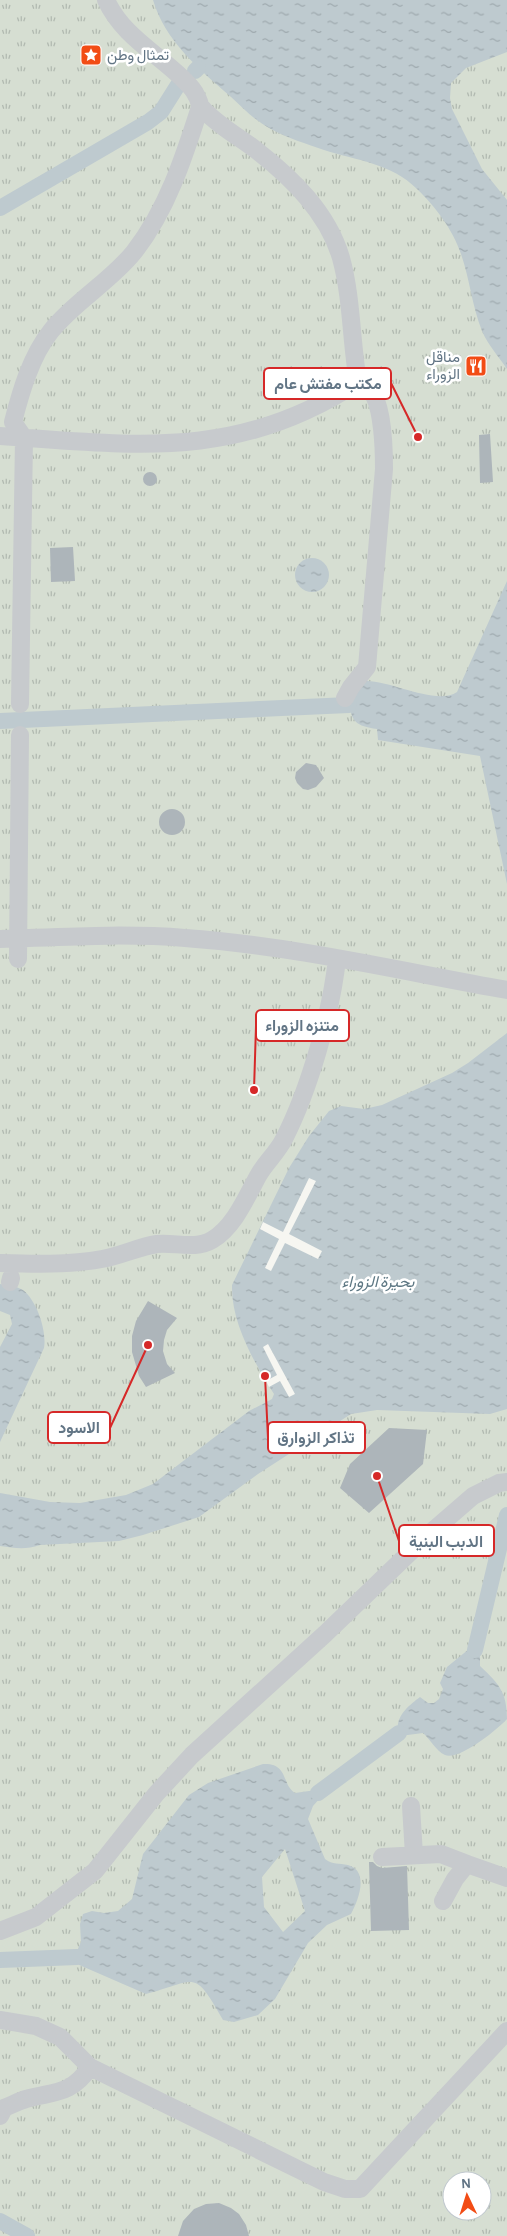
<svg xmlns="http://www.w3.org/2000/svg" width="507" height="2236" font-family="'Alegreya Sans',Vazirmatn,sans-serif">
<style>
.grass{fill:url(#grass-tufts);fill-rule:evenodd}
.water{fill:url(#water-ripples);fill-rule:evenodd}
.pier{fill:#f6f6f1}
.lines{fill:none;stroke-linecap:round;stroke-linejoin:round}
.canal{stroke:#becacf;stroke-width:16}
.building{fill:#adb5ba}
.street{stroke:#c7cacd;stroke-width:18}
.labels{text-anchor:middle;stroke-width:5;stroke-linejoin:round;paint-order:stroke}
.poi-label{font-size:15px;fill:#627585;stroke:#fff;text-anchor:start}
.water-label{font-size:16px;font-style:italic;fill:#5d7783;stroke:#fff}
.leader{fill:none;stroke:#d62828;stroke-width:2}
.callout-dot{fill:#d62828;stroke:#fff;stroke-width:2}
.callout{fill:#fff;stroke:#d62828;stroke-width:2}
.callout-label{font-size:16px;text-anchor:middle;font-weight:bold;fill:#627585}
</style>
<defs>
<pattern id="grass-tufts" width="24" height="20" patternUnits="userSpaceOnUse" patternTransform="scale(1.25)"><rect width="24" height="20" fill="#d6ded2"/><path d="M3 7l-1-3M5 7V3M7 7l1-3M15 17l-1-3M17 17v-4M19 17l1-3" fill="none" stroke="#b1b9b0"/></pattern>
<pattern id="water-ripples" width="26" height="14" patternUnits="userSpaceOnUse" patternTransform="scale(1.25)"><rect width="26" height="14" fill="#becacf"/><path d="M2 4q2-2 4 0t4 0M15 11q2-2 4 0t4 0" fill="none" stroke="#9ea9ae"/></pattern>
</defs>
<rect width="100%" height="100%" fill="#f6f6f1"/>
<path class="grass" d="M0,0H507V2236H0ZM452,2181H482V2211H452Z"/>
<path class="water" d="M153,0H507V52L466,68L451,83L450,98L452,109L482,169L507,200V369C499,357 488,345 482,331C472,306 470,280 461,254C453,230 435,206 417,189C391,163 358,161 324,150C307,144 287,138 271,129C255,121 243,108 230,96C199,69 165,41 153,0Z
M295 575a17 17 0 1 1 34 0a17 17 0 1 1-34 0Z
M507,581V884L480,756L378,740L377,729C356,726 351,722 349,701L367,681C392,681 437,706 457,692Z
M507,1033V1409L490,1414L377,1410L351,1414L258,1474L199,1517L143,1535L119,1541L40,1545C25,1550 15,1548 0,1546V1493L50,1502L80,1503L126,1495L153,1484L249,1411L272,1399L274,1394C254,1362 231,1323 232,1285L289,1168L309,1136L329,1111L341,1106L364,1109L382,1105L452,1073L468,1063Z
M0,1284C8,1285 16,1286 23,1290C37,1301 47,1331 44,1348L0,1442V1347L12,1324L10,1315L0,1311Z
M469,1649L480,1651V1666C499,1684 507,1692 507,1719C498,1729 459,1761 445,1755C436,1751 430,1739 423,1733L400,1736C392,1719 408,1706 420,1697L428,1703H434L439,1699L443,1689L440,1683L447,1667Z
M263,1764C289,1763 281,1784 295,1793L316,1790L321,1797L313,1806L308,1819L325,1859C333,1865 339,1863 348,1865C370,1871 358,1901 351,1914L327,1925L308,1943L275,1999L258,2015L234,2022L223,2020C193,1967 197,1981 146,1994L77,1964V1951L81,1942L80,1924L83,1914L92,1911L104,1913L118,1911L132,1899L143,1854L189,1795L208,1783ZM285,1849L305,1911L283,1932L264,1907L262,1877Z"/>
<path class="pier" d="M309,1178L316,1181L289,1234L322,1251L318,1259L285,1243L271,1271L265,1268L279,1239L260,1229L263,1222L283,1232Z
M268,1344L295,1394L289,1397L280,1381L269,1387L266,1381L277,1375L263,1347Z"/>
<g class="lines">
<path class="canal" d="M195,71L198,68
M0,208L148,122L161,112L178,85
M0,721L349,705
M475,1650L507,1515
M318,1793L399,1733
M0,1960L77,1957
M0,2221L27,2236"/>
</g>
<path class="building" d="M490,434L493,482L480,483L479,435Z
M143 479a7 7 0 1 1 14 0a7 7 0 1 1-14 0Z
M73,547L75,581L51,582L50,548Z
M306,763L316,765L324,778L316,787L308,790L303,789L297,783L295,778L296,772Z
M159 822a13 13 0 1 1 26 0a13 13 0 1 1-26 0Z
M148,1301L177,1318L167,1330L164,1340L163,1351L167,1364L175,1373L146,1387L139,1376L132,1352V1336L136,1321Z
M389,1428L427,1430L423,1464L369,1513L340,1488L350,1464Z
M369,1862H373L377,1866L382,1868L407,1866L409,1930L371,1931Z
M219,2203L231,2208L239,2214L246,2225L249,2236H178L183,2221L194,2209L206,2204Z"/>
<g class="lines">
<path class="street" d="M106,0C122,35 155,52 182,78C187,83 193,88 196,95C199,99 199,105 202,108C218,126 238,136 256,150C292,178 328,213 341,258C352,298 351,341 358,382
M0,436C135,445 238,461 358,382
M345,698L351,687L367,667L384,469C384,450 383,406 371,391C368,387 363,384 358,382
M20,704L24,438L13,422C21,391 31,356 51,331C75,301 110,282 134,252C167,210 184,157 200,107
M0,939C62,937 123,933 185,938C294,946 400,971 507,990
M18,959L20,735
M0,1263C33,1264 69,1265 102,1259C120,1256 138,1247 157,1244C175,1242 195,1250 212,1240C234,1227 246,1198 258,1176C265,1163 277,1153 284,1139C309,1090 331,1014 337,959
M10,1282L11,1278
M411,1806L414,1855
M382,1857L441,1854L467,1864
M443,1901L455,1879L467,1864L507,1878
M0,1931L36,1917L95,1871L156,1794L192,1755L325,1634L428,1535L473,1496L499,1483L507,1482
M0,2020L36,2026L60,2037L90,2067L324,2182L345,2189H360L507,2031
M0,2116L4,2108C12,2105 19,2101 26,2099C55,2091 71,2095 90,2067"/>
</g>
<defs>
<g id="sight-square" transform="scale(1.125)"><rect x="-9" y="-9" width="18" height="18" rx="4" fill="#f24c15" stroke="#fff"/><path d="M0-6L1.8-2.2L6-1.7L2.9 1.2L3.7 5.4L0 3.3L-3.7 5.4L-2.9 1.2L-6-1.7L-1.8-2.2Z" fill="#fff"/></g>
<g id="restaurant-square" transform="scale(1.125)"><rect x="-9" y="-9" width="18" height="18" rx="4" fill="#f24c15" stroke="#fff"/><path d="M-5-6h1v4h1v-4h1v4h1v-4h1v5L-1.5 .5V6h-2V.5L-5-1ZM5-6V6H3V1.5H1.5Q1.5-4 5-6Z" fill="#fff"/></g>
</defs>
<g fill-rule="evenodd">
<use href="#sight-square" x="91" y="55"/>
<use href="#restaurant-square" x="476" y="366"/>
</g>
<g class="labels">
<g class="poi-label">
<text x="107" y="60">تمثال وطن</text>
<text x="460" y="362" text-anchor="end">مناقل<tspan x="460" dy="17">الزوراء</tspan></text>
</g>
<g class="water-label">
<text x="378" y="1287">بحيرة الزوراء</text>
</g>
</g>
<path class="leader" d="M418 437L391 383M254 1090L256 1026M148 1345L110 1428M265 1376L268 1438M377 1476L399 1541"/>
<g class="callout-dot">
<circle cx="418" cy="437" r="5"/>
<circle cx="254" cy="1090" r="5"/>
<circle cx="148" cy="1345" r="5"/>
<circle cx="265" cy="1376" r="5"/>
<circle cx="377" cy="1476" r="5"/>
</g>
<g class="callout">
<rect x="264" y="368" width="127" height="31" rx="5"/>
<rect x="256" y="1010" width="93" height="31" rx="5"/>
<rect x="48" y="1412" width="62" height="31" rx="5"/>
<rect x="268" y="1422" width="97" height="31" rx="5"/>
<rect x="399" y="1525" width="95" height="31" rx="5"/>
</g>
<g class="callout-label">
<text x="328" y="389">مكتب مفتش عام</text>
<text x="302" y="1031">متنزه الزوراء</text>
<text x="79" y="1433">الاسود</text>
<text x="316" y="1443">تذاكر الزوارق</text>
<text x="446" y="1547">الدبب البنية</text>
</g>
<g transform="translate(467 2196) rotate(356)"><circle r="24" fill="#ffffff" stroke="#c0c8ce"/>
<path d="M0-4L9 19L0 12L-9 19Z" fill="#f24c15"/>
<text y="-8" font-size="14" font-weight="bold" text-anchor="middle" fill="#627585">N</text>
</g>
</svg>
